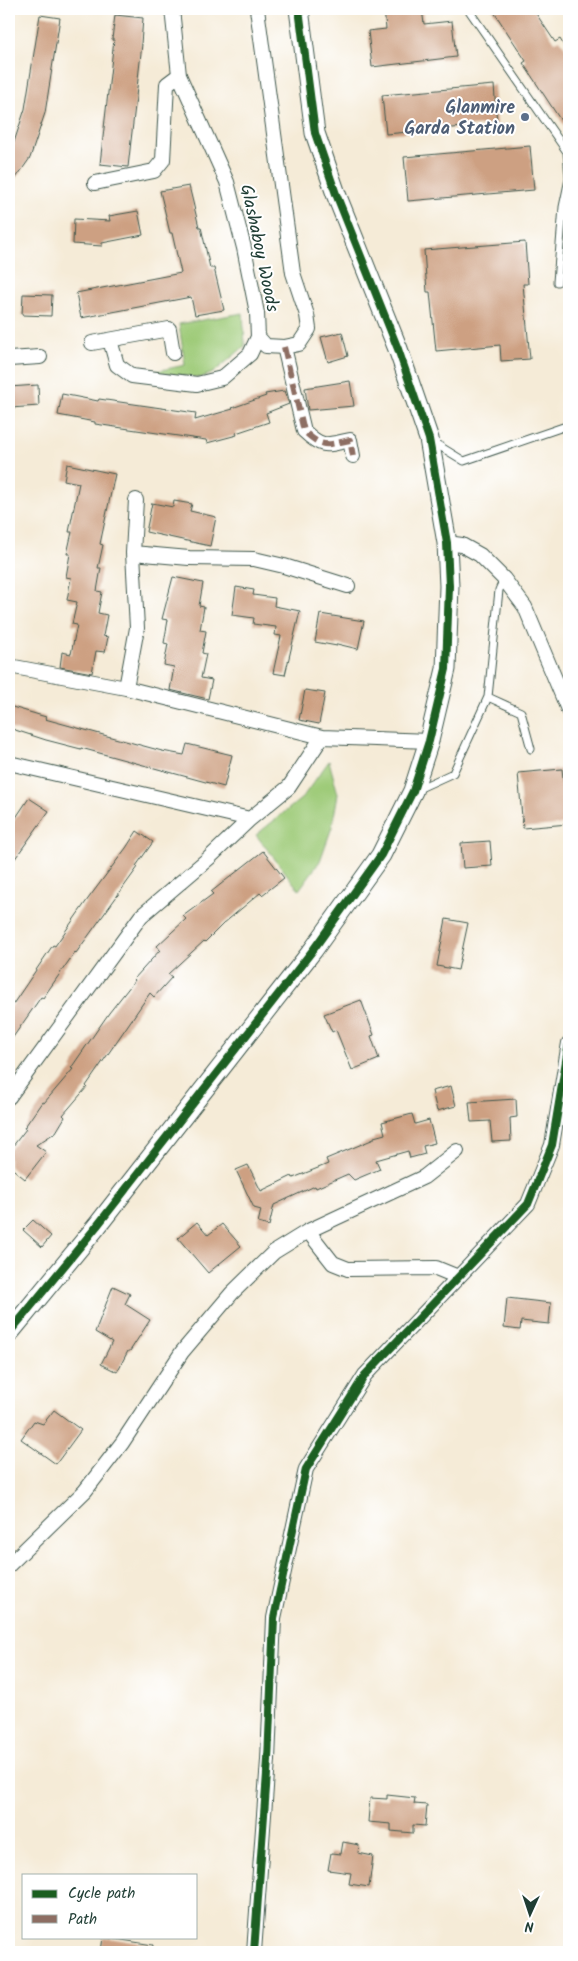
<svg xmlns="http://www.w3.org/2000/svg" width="578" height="1961" font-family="Kalam,sans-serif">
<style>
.green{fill:#9ecb78;stroke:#5e8456}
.building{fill:#cda082}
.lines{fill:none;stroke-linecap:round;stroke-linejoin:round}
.service-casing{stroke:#3f574c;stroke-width:9}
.minor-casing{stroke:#3f574c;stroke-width:16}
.secondary-casing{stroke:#3f574c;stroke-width:21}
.service{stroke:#fff;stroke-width:7}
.minor{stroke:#fff;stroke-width:14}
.secondary{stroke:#fff;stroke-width:19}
.quiet{stroke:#8d6e63;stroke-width:6;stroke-dasharray:12 6;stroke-linecap:butt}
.cycleway-casing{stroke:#fff;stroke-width:11}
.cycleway{stroke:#1b5e20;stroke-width:8}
.service-dot{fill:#5c6f8a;stroke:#fff;stroke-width:2}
.labels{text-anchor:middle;stroke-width:4;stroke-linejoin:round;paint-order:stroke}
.service-label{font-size:18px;font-weight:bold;fill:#4e5e75;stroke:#fff;text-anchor:end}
.street-label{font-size:18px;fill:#1f3d34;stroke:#fff}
</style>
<rect width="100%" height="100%" fill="#fff"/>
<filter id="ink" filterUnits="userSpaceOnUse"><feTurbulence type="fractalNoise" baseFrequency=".02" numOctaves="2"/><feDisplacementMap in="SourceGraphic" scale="10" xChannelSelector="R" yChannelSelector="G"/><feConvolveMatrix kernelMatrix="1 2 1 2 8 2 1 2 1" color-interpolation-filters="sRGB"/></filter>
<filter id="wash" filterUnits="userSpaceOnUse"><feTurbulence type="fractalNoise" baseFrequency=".0096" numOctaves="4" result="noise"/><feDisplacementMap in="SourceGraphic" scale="20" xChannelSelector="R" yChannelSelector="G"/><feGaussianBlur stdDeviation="1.12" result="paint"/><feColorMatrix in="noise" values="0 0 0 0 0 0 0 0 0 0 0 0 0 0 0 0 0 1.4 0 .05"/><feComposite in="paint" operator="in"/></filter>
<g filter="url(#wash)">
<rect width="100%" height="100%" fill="#f5ebd7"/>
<path class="green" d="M243,313L245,346L213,373L200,378L152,372L185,365L179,324Z
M329,761L338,794L332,827L320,861L299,890L256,835L302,798Z"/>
<g id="blocks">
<path class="building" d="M384,9H422L424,24L452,21L456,57L372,67L368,31L386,29Z
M492,9H533L555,42L560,39L569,54V133L523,63L526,61Z
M40,15L60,18L45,113L30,158L9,188V157L25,109Z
M115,15L143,18L141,44H142L128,167L100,164L114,39H112Z
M494,85L497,124L386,134L382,95Z
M530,146L534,190L408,201L404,157Z
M189,186L199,227H201L210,268H214L224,310L195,315L191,297L81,318L76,293L181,273L172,233H170L160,191Z
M138,211L143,235L102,243V246L73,244L74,219L110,221L109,216Z
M525,242L528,284H523L530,359L501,361L500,345L436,351L430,292H427L424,250Z
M23,294L52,295L51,316L22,315Z
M342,332L348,356L328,362L321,337Z
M350,381L354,406L308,410L305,388Z
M38,385L39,406L10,408L9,387Z
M284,391L289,404L266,413L269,422L236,433L237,435L207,443L206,440L95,424V422L58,415L62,394L98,401L99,399L196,413L195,420L233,409L232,408L266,396L265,394Z
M67,464L115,474L100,544L103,545L98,568H101L97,591L102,592L98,613L107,615L103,636L108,637L105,652L96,651L92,673L60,667L62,652L71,654L77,625L72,624L77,602L67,600L71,578L66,577L70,554H67L72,532H69L79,483L64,480Z
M174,501L192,504L190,511L216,517L210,546L146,532L152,503L173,507Z
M173,577L203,583L199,606L204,607L200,630L206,631L202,653L206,654L201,678L212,680L208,699L170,690L174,667L164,665L168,644L164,643L168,620L162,619Z
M236,587L254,590L253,595L275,598L274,606L300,611L285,675L273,673L281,636L275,635L276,627L253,624L254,618L232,615Z
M320,614L364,621L358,649L337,644V646L315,642Z
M305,690L325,693L319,724L299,720Z
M9,706L46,717L45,719L162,751L184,755L187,744L232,755L224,787L81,748V749L46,740L9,728Z
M562,769L568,824L523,828L518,773Z
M29,798L49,811L9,867V828Z
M137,831L153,842L136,866L138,867L76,953L75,952L43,998L41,997L9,1043V1010L53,945L55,946L88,899L126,848Z
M490,841L492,866L463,868L461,843Z
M263,851L284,878L262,895L260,893L223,924L205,942L204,941L168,974L172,977L154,997L150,993L86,1086L87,1087L63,1115L65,1117L56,1132L36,1145L46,1152L25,1179L9,1166V1151L26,1129L24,1128L42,1102L44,1103L73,1069L71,1068L109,1013L135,980L134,979L160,950L157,946L186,919L183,916L213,894L211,892Z
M446,919L468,923L458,970L437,966Z
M361,1000L374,1035L371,1036L379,1059L352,1070L336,1030L332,1032L324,1014Z
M451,1086L456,1106L437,1111L432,1091Z
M516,1099L517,1117L510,1118L511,1141L492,1142L490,1121L471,1122L469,1102Z
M412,1114L415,1124L429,1120L435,1143L423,1146L425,1154L410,1158L408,1151L376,1160L380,1169L354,1180L348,1174L316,1188L315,1186L274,1205L269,1226L258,1223L261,1210L254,1208L236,1170L248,1165L261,1191L292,1176L293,1178L328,1164L326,1159L374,1139V1137L385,1134L382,1122Z
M33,1220L51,1236L42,1247L23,1230Z
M197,1222L208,1235L222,1224L241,1246L208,1273L178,1238Z
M113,1286L130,1294L125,1304L150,1320L130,1351H128L117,1372L101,1364L112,1342L95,1332Z
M507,1298L551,1303L549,1324L521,1321L520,1330L504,1328Z
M54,1410L81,1430L56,1464L21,1439L34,1421L43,1424Z
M387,1795L415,1798L414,1804L427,1805L425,1826L413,1825V1833L391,1831V1824L368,1822L370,1798L387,1799Z
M343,1842L359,1845L358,1853L373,1856L369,1887L349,1884L351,1873L328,1870L331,1853L341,1854Z
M103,1937L153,1945L152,1952H101Z"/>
</g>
</g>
<g filter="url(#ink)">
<use href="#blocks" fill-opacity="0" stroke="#3f574c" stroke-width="1"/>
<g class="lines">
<g class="service-casing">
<path id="service" d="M468,9L567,152L569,179L563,207L557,282
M433,442L464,461L569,425
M488,697L521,712L531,749
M418,789L453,773L488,697L499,590L504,579"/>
</g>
<g class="minor-casing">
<path id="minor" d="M257,9L293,273L307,315L309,329L299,344L284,347L266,346L258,337
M95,183L154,171L163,160L167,84L179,75
M110,340L117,365L132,376L197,384L222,378L250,354L258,337L257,313L244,248L227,182L179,75L172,9
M92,343L169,329L173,353
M284,347L304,431C323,449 326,445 350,440L353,456
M9,359L40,357
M447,543L462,545L480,555L504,579L525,607L569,712
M133,553L189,558L254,559L284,566L348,586
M9,666L126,688L322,737L429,741
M126,688L137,628L133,553L136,500
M9,763L250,819
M9,1097L141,916L209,858L250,819L289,787L322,737
M308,1231L333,1263L348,1269L436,1268L458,1277
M9,1565L85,1491L122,1443L182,1352L232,1293L274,1252L308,1231L424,1177L457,1151
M254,1952L268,1760L274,1618L306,1469L365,1375L528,1204L552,1145L569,1043"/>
</g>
<g class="secondary-casing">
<path id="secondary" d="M9,1333L97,1226L313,950L381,855L413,791L429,741L446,669L449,586L447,543L429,439L398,349L336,194L315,133L299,9"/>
</g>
<use href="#service" class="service"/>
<use href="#minor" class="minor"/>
<use href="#secondary" class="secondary"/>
<path class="quiet" d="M284,347L304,431C323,449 326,445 350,440L353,456"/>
<g class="cycleway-casing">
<path id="cycleway" d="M9,1333L97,1226L313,950L381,855L413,791L429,741L446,669L449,586L447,543L429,439L398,349L336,194L315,133L299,9
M254,1952L268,1760L274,1618L306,1469L365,1375L528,1204L552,1145L569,1043"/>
</g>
<use href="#cycleway" class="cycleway"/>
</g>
</g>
<circle class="service-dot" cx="525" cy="117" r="5"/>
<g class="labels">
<g class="service-label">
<text x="515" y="113">Glanmire<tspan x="515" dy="21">Garda Station</tspan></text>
</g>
<g class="street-label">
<text transform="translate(260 248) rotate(78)" y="6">Glashaboy Woods</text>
</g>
</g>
<rect width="578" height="1961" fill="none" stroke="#fff" stroke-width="30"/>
<rect x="22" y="1874" width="175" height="65" fill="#ffffff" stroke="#a5b1ae"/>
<rect x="32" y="1890" width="25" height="8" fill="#1b5e20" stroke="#a5b1ae"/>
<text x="68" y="1898" font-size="15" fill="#1f3d34">Cycle path</text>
<rect x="32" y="1915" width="25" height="8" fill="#8d6e63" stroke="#a5b1ae"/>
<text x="68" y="1924" font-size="15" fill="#1f3d34">Path</text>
<g transform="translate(530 1914) rotate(183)" stroke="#ffffff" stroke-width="4" paint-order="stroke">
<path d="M0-4L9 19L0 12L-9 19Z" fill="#1f3d34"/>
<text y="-8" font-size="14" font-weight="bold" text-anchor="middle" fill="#1f3d34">N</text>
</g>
</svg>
